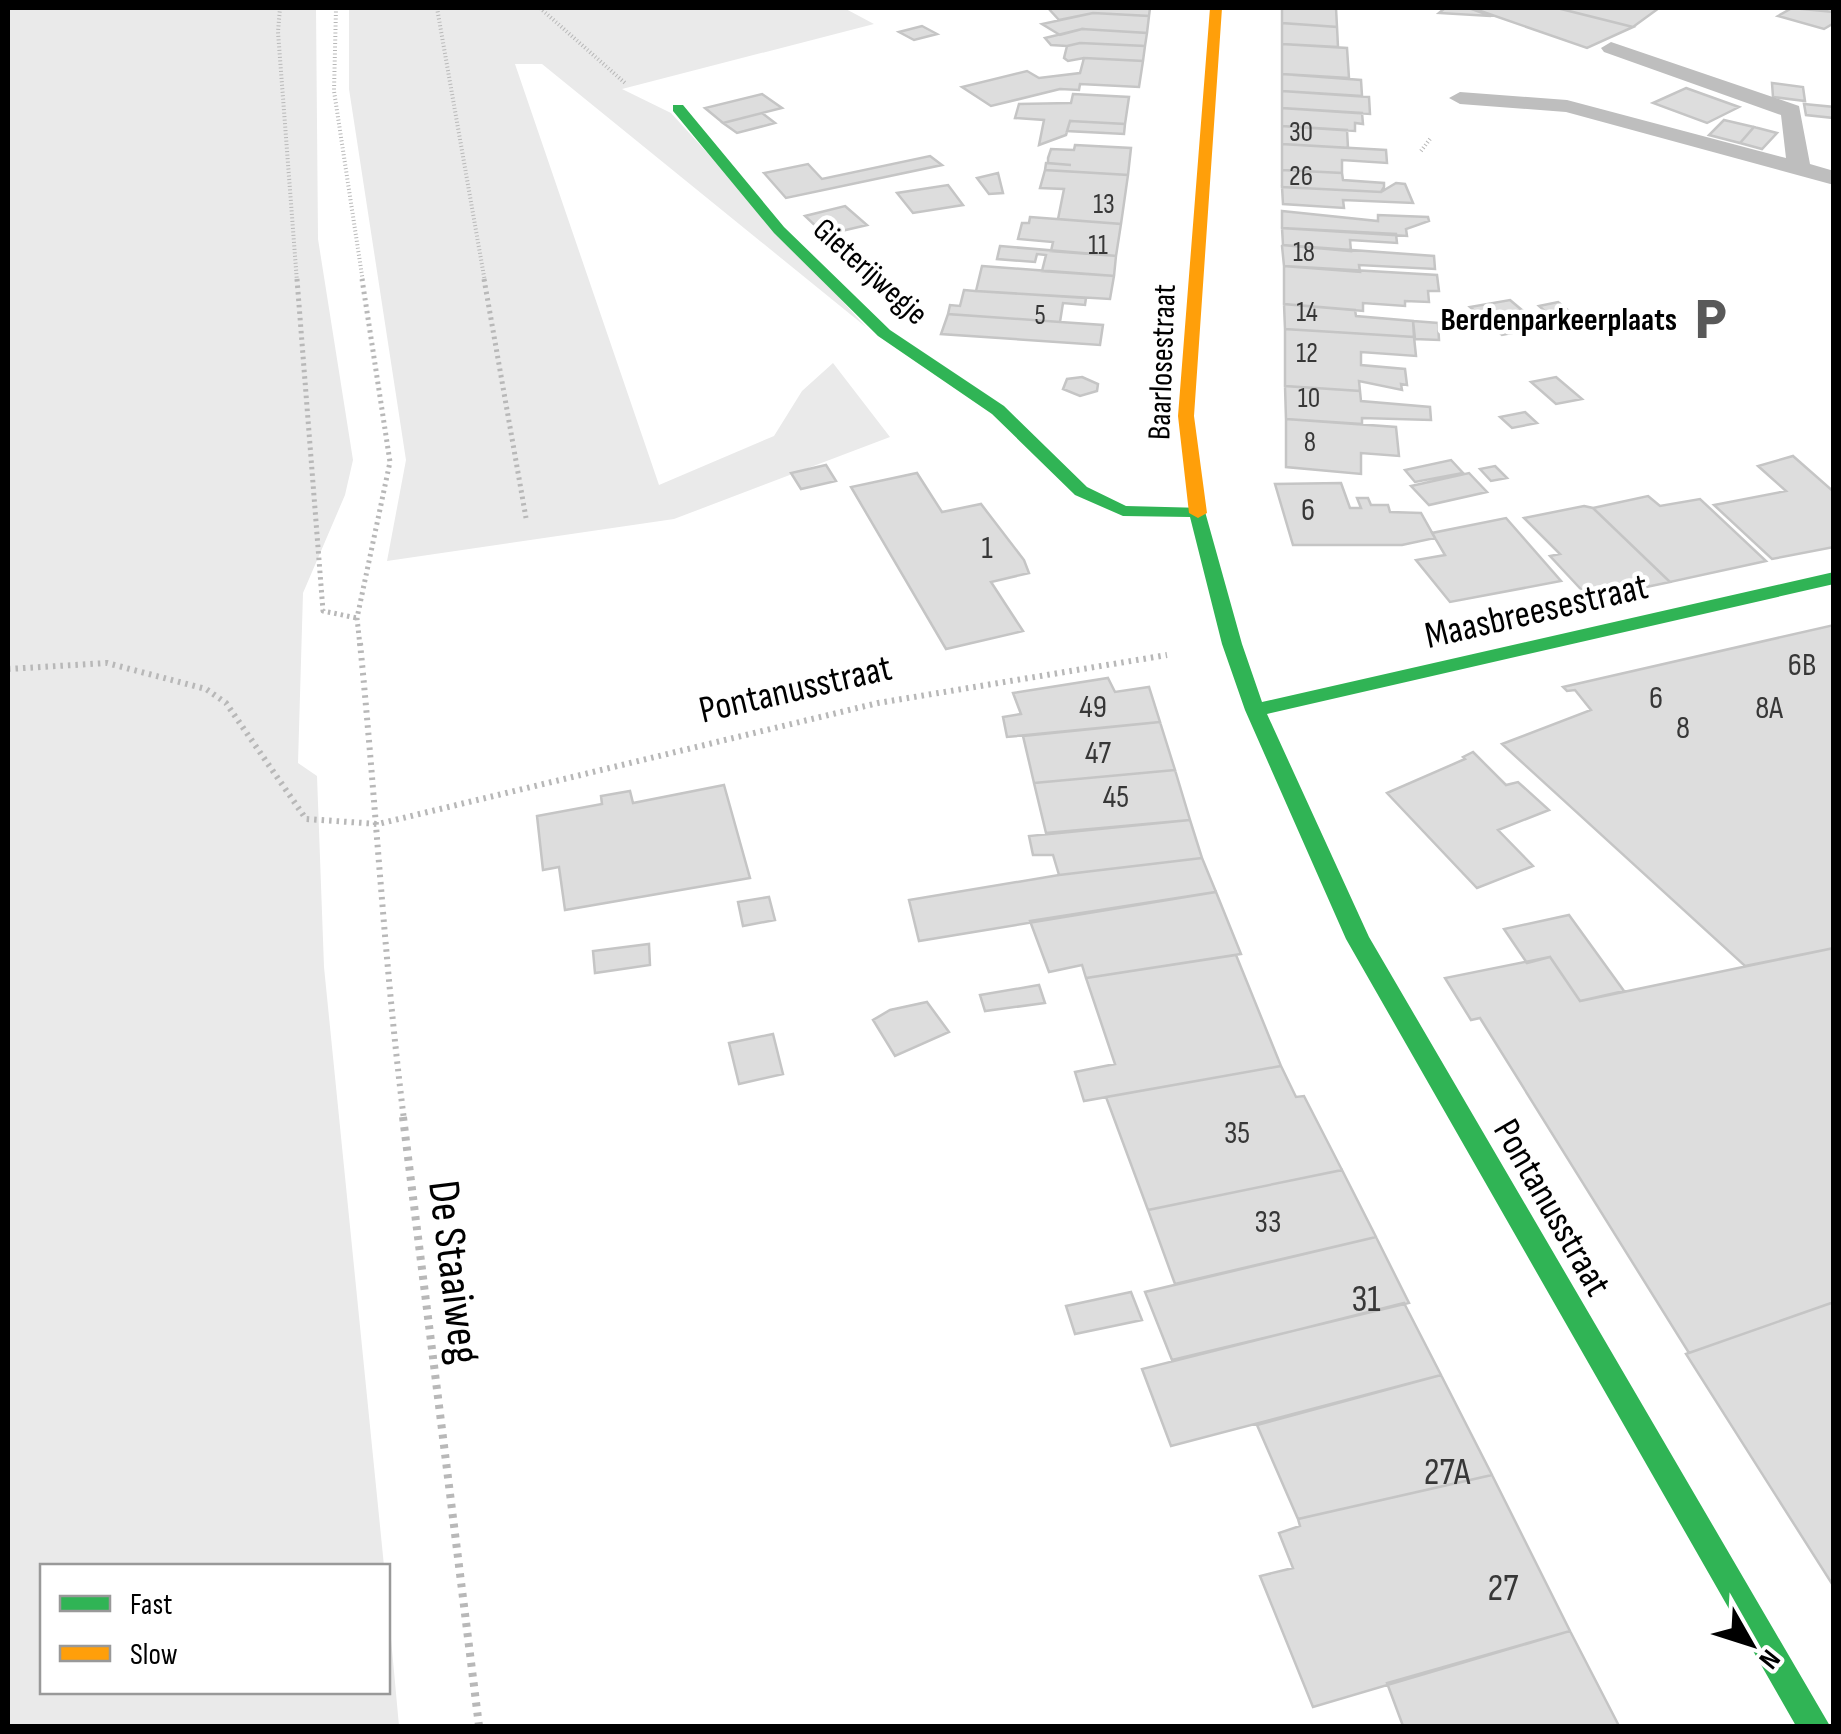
<svg xmlns="http://www.w3.org/2000/svg" width="1841" height="1734" font-family="'Sofia Sans Condensed',sans-serif">
<style>
.green{fill:#eaeaea}
.building{fill:#ddd;stroke:#c5c5c5;stroke-width:2.5}
.lines{fill:none;stroke-linecap:round;stroke-linejoin:round}
.path-far3{stroke:#b8b8b8;stroke-width:4;stroke-dasharray:1 2.5;stroke-linecap:butt}
.path-far2{stroke:#b8b8b8;stroke-width:5;stroke-dasharray:2.5 4;stroke-linecap:butt}
.path-far1{stroke:#b8b8b8;stroke-width:6;stroke-dasharray:2.5 5;stroke-linecap:butt}
.path{stroke:#b8b8b8;stroke-width:8;stroke-dasharray:4 6;stroke-linecap:butt}
.lane{fill:#bebebe;fill-rule:evenodd}
.fast{fill:#30b455;fill-rule:evenodd}
.slow{fill:#ff9f0a;fill-rule:evenodd}
.labels{text-anchor:middle;stroke-width:9;stroke-linejoin:round;paint-order:stroke}
.far-number-label{font-size:28px;fill:#373737}
.far-street-label{font-size:32px;fill:#000;stroke:#fff}
.far-poi-label{font-size:32px;font-weight:bold;fill:#000;stroke:#fff;text-anchor:end}
.number-label{font-size:32px;fill:#373737}
.street-label{font-size:38px;fill:#000;stroke:#fff}
.near-number-label{font-size:38px;fill:#373737}
.near-street-label{font-size:45px;fill:#000;stroke:#fff}
</style>
<rect width="100%" height="100%" fill="#fff"/>
<path class="green" d="M8,8H316L318,239L353,460L345,495L303,593L298,763L317,776L324,967L384,1566H42V1692H388V1606L399,1726H8Z
M349,8H844L874,24L622,89L671,113L866,327L542,64H515L659,485L774,436L802,391L833,363L890,437L674,519L387,561L406,460L349,89Z"/>
<path class="building" d="M1048,8H1150L1149,16L1093,13L1059,20Z
M1282,8H1336L1337,27L1282,23Z
M1445,8H1469L1491,16L1439,13Z
M1472,8H1557L1633,27L1587,48Z
M1557,8H1659L1633,27Z
M1792,8L1834,12V23L1824,29L1778,16Z
M1093,13L1149,16L1147,33L1082,29L1060,35L1042,24Z
M1282,23L1337,27L1338,47L1282,44Z
M922,26L937,34L914,40L899,32Z
M1082,29L1147,33L1145,46L1080,43L1067,46L1051,45L1045,38Z
M1080,43L1145,46L1143,61L1084,58L1068,61L1064,58L1067,46Z
M1282,44L1347,48L1349,78L1282,74Z
M1084,58L1143,61L1139,87L1080,84L1079,90L1060,89L991,106L962,87L1027,71L1039,78L1080,73Z
M1282,74L1361,80L1362,96L1282,91Z
M1772,83L1803,87L1805,101L1773,97Z
M1686,88L1739,107L1707,123L1653,103Z
M1282,91L1369,97L1370,114L1282,108Z
M762,94L782,108L723,123L705,108Z
M1073,94L1129,97L1125,124L1070,121L1066,135L1039,145L1044,120L1015,118L1019,104L1071,103Z
M1804,104L1834,107V118L1806,115Z
M1282,108L1362,113L1363,124L1355,123V131L1282,126Z
M762,113L775,123L737,133L723,123Z
M1724,120L1754,127L1740,143L1709,135Z
M1070,121L1125,124L1124,134L1067,131Z
M1282,126L1347,130L1348,148L1282,144Z
M1754,127L1777,133L1762,149L1740,143Z
M1282,144L1386,150L1387,163L1342,160V173L1282,170Z
M1075,145L1131,148L1128,175L1045,170L1046,163L1071,165L1048,163V158L1051,149L1074,150Z
M930,156L942,165L786,198L764,173L808,164L822,179Z
M1045,170L1128,175L1121,224L1058,219L1064,189L1040,188Z
M1282,170L1342,173L1343,180L1384,183V187L1381,192L1282,187Z
M998,173L1003,193L989,194L977,178Z
M1396,183L1405,184L1413,203L1343,200L1344,208L1283,204L1282,187L1381,192Z
M948,185L963,205L913,213L897,193Z
M845,206L867,225L825,235L805,216Z
M1282,211L1378,221V215L1428,217L1429,221L1406,229L1407,236L1282,228Z
M1030,217L1121,224L1116,256L1051,251L1053,242L1018,239L1022,223H1029Z
M1282,228L1396,234L1397,243L1350,240L1351,251L1283,245Z
M1000,246L1116,256L1114,276L1042,271L1046,255L1037,254L1035,262L997,259Z
M1282,246L1283,245L1434,256L1435,269L1359,265L1360,272L1284,266Z
M982,266L1114,276L1110,299L976,291Z
M1284,266L1437,275L1439,291H1428L1429,302L1405,301V306L1363,303V311L1284,304Z
M964,290L975,291L1086,298L1085,305L1063,303L1060,322L948,314L950,305L960,306Z
M1510,300L1542,327L1502,335L1470,307Z
M1558,302L1575,316L1555,320L1539,306Z
M1284,304L1355,310L1356,316L1413,321L1414,337L1285,329Z
M948,314L1060,322L1103,325L1100,345L941,334Z
M1413,321L1438,323L1439,340L1415,339Z
M1285,329L1414,337L1416,356L1361,352V365L1405,369L1407,385L1401,384L1402,390L1359,381L1360,391L1285,386Z
M1082,377L1098,384L1097,391L1080,396L1063,389L1067,379Z
M1556,377L1582,399L1556,404L1531,382Z
M1285,386L1360,391L1361,401L1430,407L1431,420L1362,418V424L1286,419Z
M1525,412L1537,423L1512,428L1500,417Z
M1286,419L1396,427L1399,456L1361,453V474L1286,467Z
M1793,456L1834,492V547L1772,559L1714,505L1786,491L1758,466Z
M1451,460L1463,473L1415,482L1405,470Z
M826,465L836,481L801,489L791,473Z
M1495,466L1507,478L1491,481L1480,469Z
M917,473L942,512L981,504L1024,560L1029,573L991,582L1023,631L946,649L851,487Z
M1469,473L1487,492L1429,505L1411,486Z
M1341,483L1350,508H1361L1357,498H1368L1371,505H1388L1390,512L1421,513L1435,538L1402,545H1293L1275,484Z
M1648,496L1660,506L1700,499L1766,561L1670,582L1593,508Z
M1584,506L1593,508L1670,582L1590,599L1550,556L1560,554L1524,518Z
M1506,518L1561,581L1450,602L1416,560L1445,555L1432,533Z
M1834,625V948L1745,966L1502,744L1591,710L1575,690L1567,691L1563,687Z
M1108,678L1115,692L1149,687L1160,722L1007,737L1003,717L1021,714L1013,693Z
M1160,722L1175,770L1034,783L1023,736Z
M1473,752L1506,785L1518,782L1549,810L1498,830L1533,866L1477,888L1387,793L1465,759L1463,757Z
M1175,770L1190,820L1046,833L1034,783Z
M724,785L750,878L565,910L559,867L543,870L537,816L602,804L601,796L630,791L633,803Z
M1190,820L1202,858L1059,875L1053,855H1033L1029,836Z
M1202,858L1216,892L919,941L909,900L1059,875Z
M1216,892L1241,954L1086,978L1082,965L1049,972L1030,921Z
M769,897L775,920L743,926L738,902Z
M1569,915L1624,991L1580,1001L1550,957L1527,963L1504,929Z
M649,944L650,965L595,973L593,951Z
M1834,948V1302L1689,1353L1480,1018L1471,1020L1445,978L1550,957L1580,1001Z
M1236,955L1281,1066L1084,1101L1075,1072L1115,1064L1086,978Z
M1039,985L1045,1003L985,1011L980,995Z
M927,1002L949,1032L895,1056L873,1020L890,1010Z
M773,1034L783,1074L739,1084L729,1043Z
M1281,1066L1296,1097L1304,1096L1342,1170L1148,1210L1106,1097Z
M1342,1170L1376,1237L1175,1284L1148,1210Z
M1376,1237L1409,1303L1172,1360L1145,1292Z
M1131,1292L1142,1320L1075,1334L1066,1306Z
M1834,1302V1587L1686,1354Z
M1404,1303L1441,1375L1171,1446L1142,1369Z
M1441,1375L1492,1475L1298,1519L1257,1425Z
M1492,1475L1570,1631L1313,1707L1260,1576L1293,1568L1279,1533L1300,1526L1298,1519Z
M1570,1631L1619,1726H1403L1387,1683Z"/>
<g class="lines">
<path class="path-far3" d="M280,8L278,32L297,282
M336,8L334,91L363,282
M437,8L485,282
M540,8L625,83
M1421,151L1430,139"/>
<path class="path-far2" d="M297,279L323,611L357,618
M484,279L526,518
M360,646L357,618L390,462L362,279"/>
<path class="path-far1" d="M360,643C376,802 384,961 404,1120
M8,669L107,663L206,689L226,703L306,819L378,824L878,703L1167,655"/>
<path class="path" d="M403,1117L479,1726"/>
<path class="lane" d="M1611,42L1799,106L1810,164L1834,171V185L1566,112L1460,104L1449,98L1460,92L1567,100L1786,158L1781,115L1604,52L1601,48Z"/>
<path class="fast" d="M673,105H683L784,227L890,330L1004,406L1087,487L1126,506L1204,508L1242,644L1262,702L1834,572V584L1267,714L1369,937L1830,1726H1796L1346,939L1245,710L1222,644L1190,517L1123,516L1075,495L992,414L878,336L774,233L673,111Z"/>
<path class="slow" d="M1210,8H1222L1194,416L1207,513L1198,518L1189,513L1178,416Z"/>
</g>
<defs>
<g id="parking-bare" transform="scale(3.45)"><path d="M-3.5-5.5H1a3.5 3.5 0 0 1 0 7H-1V5.5H-3.5ZM-1-3.4V-.6H.8a1.4 1.4 0 0 0 0-2.8Z" fill="#595959" stroke="#fff" stroke-width="2.5" paint-order="stroke"/></g>
</defs>
<g fill-rule="evenodd">
<use href="#parking-bare" x="1710" y="319"/>
</g>
<g class="labels">
<g class="far-number-label">
<text x="1301" y="141">30</text>
<text x="1301" y="185">26</text>
<text x="1104" y="213">13</text>
<text x="1098" y="254">11</text>
<text x="1304" y="261">18</text>
<text x="1307" y="321">14</text>
<text x="1040" y="324">5</text>
<text x="1307" y="362">12</text>
<text x="1309" y="407">10</text>
<text x="1310" y="451">8</text>
</g>
<g class="far-street-label">
<text transform="translate(871 271) rotate(42)" y="11">Gieterijwegje</text>
<text transform="translate(1161 362) rotate(-88)" y="11">Baarlosestraat</text>
</g>
<g class="far-poi-label">
<text x="1677" y="330">Berdenparkeerplaats</text>
</g>
<g class="number-label">
<text x="1308" y="520">6</text>
<text x="987" y="558">1</text>
<text x="1802" y="675">6B</text>
<text x="1656" y="708">6</text>
<text x="1093" y="717">49</text>
<text x="1769" y="718">8A</text>
<text x="1683" y="738">8</text>
<text x="1098" y="763">47</text>
<text x="1116" y="807">45</text>
<text x="1237" y="1143">35</text>
<text x="1268" y="1232">33</text>
</g>
<g class="street-label">
<text transform="translate(1536 610) rotate(-13)" y="13">Maasbreesestraat</text>
<text transform="translate(795 688) rotate(-13)" y="13">Pontanusstraat</text>
<text transform="translate(1553 1207) rotate(60)" y="13">Pontanusstraat</text>
</g>
<g class="near-number-label">
<text x="1366" y="1311">31</text>
<text x="1447" y="1484">27A</text>
<text x="1503" y="1600">27</text>
</g>
<g class="near-street-label">
<text transform="translate(456 1272) rotate(83)" y="16">De Staaiweg</text>
</g>
</g>
<rect width="1841" height="1734" fill="none" stroke="#000000" stroke-width="20"/>
<rect x="40" y="1564" width="350" height="130" fill="#ffffff" stroke="#999999" stroke-width="2.5"/>
<rect x="60" y="1596" width="50" height="15" fill="#30b455" stroke="#999999" stroke-width="2.5"/>
<text x="130" y="1614" font-size="30" fill="#000000">Fast</text>
<rect x="60" y="1646" width="50" height="15" fill="#ff9f0a" stroke="#999999" stroke-width="2.5"/>
<text x="130" y="1664" font-size="30" fill="#000000">Slow</text>
<g transform="translate(1751 1644) rotate(129)" stroke="#ffffff" stroke-width="8" paint-order="stroke">
<path d="M0-8L18 38L0 25L-18 38Z" fill="#000000"/>
<text y="-15" font-size="28" font-weight="bold" text-anchor="middle" fill="#000000">N</text>
</g>
</svg>
